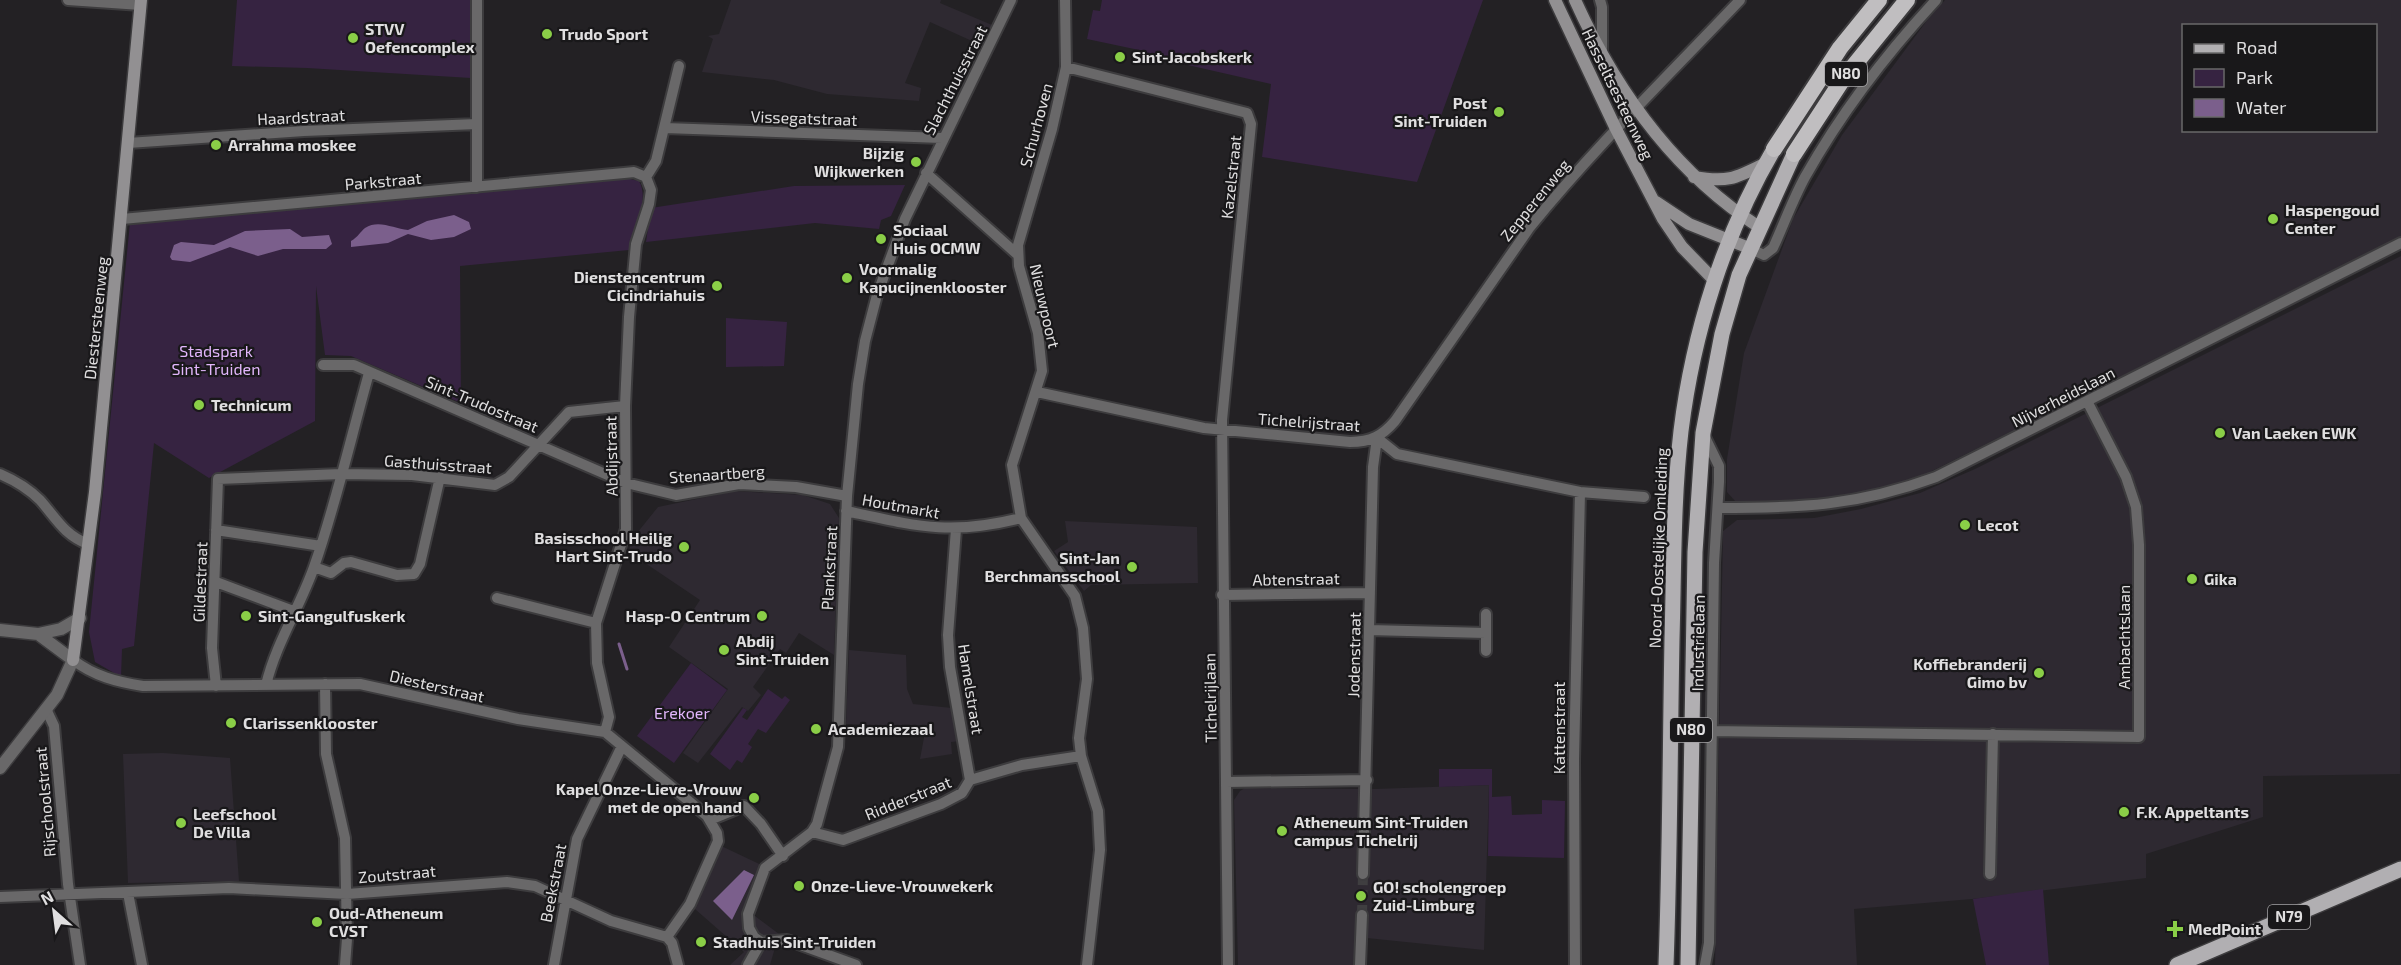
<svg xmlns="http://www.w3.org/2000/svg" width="2401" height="965" font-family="'Exo 2',sans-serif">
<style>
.built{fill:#2e2931;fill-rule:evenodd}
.green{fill:#362341}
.water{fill:#7b5f8c}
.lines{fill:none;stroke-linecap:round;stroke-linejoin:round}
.stream{stroke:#7b5f8c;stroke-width:3}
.minor-tunnel{stroke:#3f3e40;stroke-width:10;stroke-dasharray:10 5;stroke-linecap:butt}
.minor-casing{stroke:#3d3c3e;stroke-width:14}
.tertiary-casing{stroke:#3d3c3e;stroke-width:15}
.secondary-casing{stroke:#3d3c3e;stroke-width:15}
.primary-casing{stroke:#3d3c3e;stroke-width:18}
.trunk-casing{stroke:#3d3c3e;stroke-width:20}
.minor{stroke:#696869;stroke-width:10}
.tertiary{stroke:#696869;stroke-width:12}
.secondary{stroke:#929092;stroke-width:12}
.primary{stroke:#b1afb2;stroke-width:15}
.trunk{stroke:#c0bec0;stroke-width:16}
.poi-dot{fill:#8ace47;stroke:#19181a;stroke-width:2}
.labels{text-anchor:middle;stroke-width:4.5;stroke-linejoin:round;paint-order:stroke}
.shield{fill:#19181a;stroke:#a4a3a5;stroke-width:1.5}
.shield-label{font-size:15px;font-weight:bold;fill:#e0dfe0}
.poi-label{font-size:16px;font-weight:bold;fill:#e0dfe0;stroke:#19181a;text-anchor:start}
.street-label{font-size:16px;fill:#e0dfe0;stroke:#19181a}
.park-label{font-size:16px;fill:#e2b6fc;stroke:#19181a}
</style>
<rect width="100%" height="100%" fill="#232124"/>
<path class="built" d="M731,0H941L940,3L992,25L983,46L930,22L905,83L921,88L919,101L827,94L774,80L702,72L713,39L708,36L719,34Z
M1945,0H2401V237L1928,473L1874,491L1802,502L1744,504L1735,501L1727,492V459L1744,353L1793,219L1842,135L1928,19ZM2184,26H2376V130H2184Z
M2401,256L2400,774L2263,776V817L2146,854V878L1972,899L1854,909L1857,965H1715L1723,531L1737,520L1814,518L1861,509L1920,493L1975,469Z
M735,491L803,495L830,504L839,518L834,655L799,633L786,653L780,649L753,687L761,695L748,711L742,707L698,763L683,753L728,689L669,647L700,600L648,565L627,556L633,538L658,507Z
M1065,521L1197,527L1198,583L1091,585L1084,591L1054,551L1068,542Z
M849,650L906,655L907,689L913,704L952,708L960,741L951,742L952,754L920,759L926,727L846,724Z
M163,753L230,758L239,881L128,883L123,754Z
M1489,785L1484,950L1357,937L1356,965H1238L1234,800L1240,791L1245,788L1375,789Z
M715,843L770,869L751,913L779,934L770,965H730L744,952L687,902Z"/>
<path class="green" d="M237,0H472L471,78L307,68L232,66Z
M1102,0H1483L1417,182L1262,157L1271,84L1157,58L1139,50L1087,39L1093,10L1100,11Z
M625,178L639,181C650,199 634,230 629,250L460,266L461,403L351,356L325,355L316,286L315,421L209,478L154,443L134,646L122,649L121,677L95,662L89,632L130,223Z
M905,185L891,216L881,220L879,229L815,223L646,242L651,208L794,186Z
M726,318L787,322L784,366L726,367Z
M691,663L727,690L674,763L637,736Z
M768,689L782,699L785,696L790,700L766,733L758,729L748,744L752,747L742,763L737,760L730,770L710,754L743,708L747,710L742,717L747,720Z
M1439,769H1492V797L1511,796L1512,815L1542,814V800L1565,801L1564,858L1488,856L1489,785L1439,787Z
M2043,889L2049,965H1986L1973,899Z"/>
<path class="water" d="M454,215L469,222L471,229L454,237L431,240L408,234L388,243L351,247V241C358,237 360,232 365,228C379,219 394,229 408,230L427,221Z
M290,229L302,237L329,235L332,244L326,249H283L258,256L230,247L190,262L172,260L170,257L174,245L181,242L214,245L245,231Z
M744,870L754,875L732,920L713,901Z"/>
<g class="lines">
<path class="stream" d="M619,644L627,669"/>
<path class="minor-tunnel" d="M1362,915L1363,874"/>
<g class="minor-casing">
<path id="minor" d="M68,0L141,5
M1065,0L1066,67L1052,129L1018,245L1019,266L1038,333L1042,371L1012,465L1021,518L1075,596L1083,628L1087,679L1079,738L1081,756L1098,811L1100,850L1087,965
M1600,0L1602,7V51
M1066,67L1247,113L1251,124L1222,420L1228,965
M665,128L942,138
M128,143L304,131L477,124
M926,173L1018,255
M646,177L656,161L679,66
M477,187V0
M122,219L624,173L634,172L646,177
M1749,248L1764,255L1773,248C1784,224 1793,199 1805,177C1841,113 1887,53 1936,0
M323,365H354L626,483L676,495L739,484L796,487L847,496
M1037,392L1204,428L1350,442C1371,442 1382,436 1395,421L1530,227C1595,147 1669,75 1740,0
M1703,433L1719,466V482L1714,563L1709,943L1705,965
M1377,438L1397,454L1580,492L1644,497
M0,474C14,480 29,489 40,500C56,518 64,535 88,544
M1718,508C1801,508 1857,506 1936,477L2401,243
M846,511C916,526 950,536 1021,518
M956,529L948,635L950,667L970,780
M216,530L321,546
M314,567L331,573L344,563L351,562L397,575L414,574L420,564L440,477
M216,582L296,612
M1222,595L1370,593
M497,598L596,623
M1486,614V651
M1369,630L1486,633
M73,660C94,676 117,682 143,686L360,684L518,719L605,732L707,816L717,833L718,841L690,904L667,937
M325,684L326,754L345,838L347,939L345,965
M266,685C276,643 300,607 314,567C336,504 351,437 369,373
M216,686L212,648L218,479L341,474L412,475L495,485L509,477L569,412L625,406
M46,709L54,726L68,884L80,965
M1711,731L2139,737V545L2136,507L2126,477L2087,401
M605,732L609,717L597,663L596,623L626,529L625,406L629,317L636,244L649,204L651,190L646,177
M1226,782L1367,780
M710,820L744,806L761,824L783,856
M812,832L843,840L941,804L962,793L970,780L1022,765L1081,756
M1363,874L1373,467L1377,438
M1990,874L1993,734
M128,893L142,965
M0,897L229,888L347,894L507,882L535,886L611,921L667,937
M667,937L672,943L678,965
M554,965L577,839L622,746
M748,965L761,942
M856,965L787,940L761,942L754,937L749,928L748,914L765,868L812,832L817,824L838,747L847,496L858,384L865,341L877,295L905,219L1011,0
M1360,965L1362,915
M1575,965L1574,760L1580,492"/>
</g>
<g class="tertiary-casing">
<path id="tertiary" d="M0,630L38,634L73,660L57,695L0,768
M38,634L61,629L80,618"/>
</g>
<g class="secondary-casing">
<path id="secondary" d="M1555,0L1616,129L1663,219L1682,247L1715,281
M1575,0C1616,91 1674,172 1759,227
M1694,177C1728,183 1736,178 1766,163
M1656,202L1689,224L1749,248
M73,660L95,492L141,0"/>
</g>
<g class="primary-casing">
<path id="primary" d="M1666,965C1670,856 1670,748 1672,639C1674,570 1673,500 1681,431C1693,333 1724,234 1774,149
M1688,965L1695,552L1703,433L1722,334L1739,275L1794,154
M2177,965L2401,869"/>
</g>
<g class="trunk-casing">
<path id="trunk" d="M1774,149L1840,48L1879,0
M1794,154L1843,79L1907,0"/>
</g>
<use href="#minor" class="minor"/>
<use href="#tertiary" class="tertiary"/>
<use href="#secondary" class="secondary"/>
<use href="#primary" class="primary"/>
<use href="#trunk" class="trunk"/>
</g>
<g class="poi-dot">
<circle cx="547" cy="34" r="6"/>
<circle cx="353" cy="38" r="6"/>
<circle cx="1120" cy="57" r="6"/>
<circle cx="1499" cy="112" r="6"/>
<circle cx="216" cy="145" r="6"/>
<circle cx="916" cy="162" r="6"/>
<circle cx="2273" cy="219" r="6"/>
<circle cx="881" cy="239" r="6"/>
<circle cx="847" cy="278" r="6"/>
<circle cx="717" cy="286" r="6"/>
<circle cx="199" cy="405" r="6"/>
<circle cx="2220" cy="433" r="6"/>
<circle cx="1965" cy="525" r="6"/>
<circle cx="684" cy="547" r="6"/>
<circle cx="1132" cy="567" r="6"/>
<circle cx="2192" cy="579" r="6"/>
<circle cx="246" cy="616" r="6"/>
<circle cx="762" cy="616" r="6"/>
<circle cx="724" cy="650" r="6"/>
<circle cx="2039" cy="673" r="6"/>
<circle cx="231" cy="723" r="6"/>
<circle cx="816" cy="729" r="6"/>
<circle cx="754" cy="798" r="6"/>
<circle cx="2124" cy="812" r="6"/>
<circle cx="181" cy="823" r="6"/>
<circle cx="1282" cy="831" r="6"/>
<circle cx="799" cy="886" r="6"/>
<circle cx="1361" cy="896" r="6"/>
<circle cx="317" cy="922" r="6"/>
<path d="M2172 920h6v6h6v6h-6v6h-6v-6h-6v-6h6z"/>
<circle cx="701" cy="942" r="6"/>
</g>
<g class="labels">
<g class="shield">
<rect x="1825" y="62" width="42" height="24" rx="4.5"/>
<rect x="1670" y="718" width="42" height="24" rx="4.5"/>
<rect x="2268" y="905" width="42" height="24" rx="4.5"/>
</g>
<g class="shield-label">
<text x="1846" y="79">N80</text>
<text x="1691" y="735">N80</text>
<text x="2289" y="922">N79</text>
</g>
<g class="poi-label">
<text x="365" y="35">STVV<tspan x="365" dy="18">Oefencomplex</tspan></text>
<text x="559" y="40">Trudo Sport</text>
<text x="1132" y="63">Sint-Jacobskerk</text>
<text x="1487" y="109" text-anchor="end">Post<tspan x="1487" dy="18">Sint-Truiden</tspan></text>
<text x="228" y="151">Arrahma moskee</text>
<text x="904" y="159" text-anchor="end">Bijzig<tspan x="904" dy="18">Wijkwerken</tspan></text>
<text x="2285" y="216">Haspengoud<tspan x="2285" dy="18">Center</tspan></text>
<text x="893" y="236">Sociaal<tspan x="893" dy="18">Huis OCMW</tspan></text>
<text x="859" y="275">Voormalig<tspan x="859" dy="18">Kapucijnenklooster</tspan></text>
<text x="705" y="283" text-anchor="end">Dienstencentrum<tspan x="705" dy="18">Cicindriahuis</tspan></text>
<text x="211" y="411">Technicum</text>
<text x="2232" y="439">Van Laeken EWK</text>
<text x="1977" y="531">Lecot</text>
<text x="672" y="544" text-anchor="end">Basisschool Heilig<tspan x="672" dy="18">Hart Sint-Trudo</tspan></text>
<text x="1120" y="564" text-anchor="end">Sint-Jan<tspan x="1120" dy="18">Berchmansschool</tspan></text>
<text x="2204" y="585">Gika</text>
<text x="258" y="622">Sint-Gangulfuskerk</text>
<text x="750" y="622" text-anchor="end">Hasp-O Centrum</text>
<text x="736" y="647">Abdij<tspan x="736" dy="18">Sint-Truiden</tspan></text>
<text x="2027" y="670" text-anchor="end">Koffiebranderij<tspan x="2027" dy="18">Gimo bv</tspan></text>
<text x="243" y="729">Clarissenklooster</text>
<text x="828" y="735">Academiezaal</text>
<text x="742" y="795" text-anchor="end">Kapel Onze-Lieve-Vrouw<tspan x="742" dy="18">met de open hand</tspan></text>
<text x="2136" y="818">F.K. Appeltants</text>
<text x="193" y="820">Leefschool<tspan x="193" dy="18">De Villa</tspan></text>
<text x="1294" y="828">Atheneum Sint-Truiden<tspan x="1294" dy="18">campus Tichelrij</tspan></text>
<text x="811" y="892">Onze-Lieve-Vrouwekerk</text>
<text x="1373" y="893">GO! scholengroep<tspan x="1373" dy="18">Zuid-Limburg</tspan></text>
<text x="329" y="919">Oud-Atheneum<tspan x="329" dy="18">CVST</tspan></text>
<text x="2188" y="935">MedPoint</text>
<text x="713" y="948">Stadhuis Sint-Truiden</text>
</g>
<g class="street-label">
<text transform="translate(955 80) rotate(-63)" y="6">Slachthuisstraat</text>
<text transform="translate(1618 94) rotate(64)" y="6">Hasseltsesteenweg</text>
<text transform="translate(301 117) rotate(-3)" y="6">Haardstraat</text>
<text transform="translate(804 118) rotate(2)" y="6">Vissegatstraat</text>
<text transform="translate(1036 125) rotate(-75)" y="6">Schurhoven</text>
<text transform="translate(1231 177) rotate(-84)" y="6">Kazelstraat</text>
<text transform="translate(383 181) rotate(-5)" y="6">Parkstraat</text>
<text transform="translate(1535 200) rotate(-51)" y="6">Zepperenweg</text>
<text transform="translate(1045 306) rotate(77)" y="6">Nieuwpoort</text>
<text transform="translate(96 318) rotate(-84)" y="6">Diestersteenweg</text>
<text transform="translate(2063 397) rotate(-27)" y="6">Nijverheidslaan</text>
<text transform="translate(482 404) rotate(23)" y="6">Sint-Trudostraat</text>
<text transform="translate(1309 422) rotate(4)" y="6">Tichelrijstraat</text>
<text transform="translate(611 456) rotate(-91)" y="6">Abdijstraat</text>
<text transform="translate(438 464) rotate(4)" y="6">Gasthuisstraat</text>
<text transform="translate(717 474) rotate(-4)" y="6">Stenaartberg</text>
<text transform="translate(901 506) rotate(10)" y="6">Houtmarkt</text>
<text transform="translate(1658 548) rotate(-88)" y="6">Noord-Oostelijke Omleiding</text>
<text transform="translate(829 568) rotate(-87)" y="6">Plankstraat</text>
<text transform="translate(1296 579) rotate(-1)" y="6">Abtenstraat</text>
<text transform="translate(200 582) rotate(-88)" y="6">Gildestraat</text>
<text transform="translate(2124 637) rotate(-90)" y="6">Ambachtslaan</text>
<text transform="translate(1698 643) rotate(-89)" y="6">Industrielaan</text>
<text transform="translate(1354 655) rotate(-89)" y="6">Jodenstraat</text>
<text transform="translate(437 686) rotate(13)" y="6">Diesterstraat</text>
<text transform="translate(971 689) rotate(81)" y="6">Hamelstraat</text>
<text transform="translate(1210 698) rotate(-91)" y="6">Tichelrijlaan</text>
<text transform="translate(1559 728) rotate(-90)" y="6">Kattenstraat</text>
<text transform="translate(908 798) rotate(-22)" y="6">Ridderstraat</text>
<text transform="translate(45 802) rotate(-95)" y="6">Rijschoolstraat</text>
<text transform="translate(397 874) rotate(-5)" y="6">Zoutstraat</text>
<text transform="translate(553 883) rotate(-79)" y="6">Beekstraat</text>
</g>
<g class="park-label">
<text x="216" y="357">Stadspark<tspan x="216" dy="18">Sint-Truiden</tspan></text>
<text x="682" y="719">Erekoer</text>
</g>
</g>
<rect x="2182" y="24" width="195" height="108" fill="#19181a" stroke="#696869" stroke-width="1.5"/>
<rect x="2194" y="44" width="30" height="9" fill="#b1afb2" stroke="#696869" stroke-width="1.5"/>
<text x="2236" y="54" font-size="18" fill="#e0dfe0">Road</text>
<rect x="2194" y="69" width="30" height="18" fill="#362341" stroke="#696869" stroke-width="1.5"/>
<text x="2236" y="84" font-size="18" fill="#e0dfe0">Park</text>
<rect x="2194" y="99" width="30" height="18" fill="#7b5f8c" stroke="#696869" stroke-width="1.5"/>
<text x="2236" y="114" font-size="18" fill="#e0dfe0">Water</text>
<g transform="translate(54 911) rotate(332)" stroke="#19181a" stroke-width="4.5" paint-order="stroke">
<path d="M0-4.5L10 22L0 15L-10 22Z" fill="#e0dfe0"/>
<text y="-9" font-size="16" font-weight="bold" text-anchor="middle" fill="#e0dfe0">N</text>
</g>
</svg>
